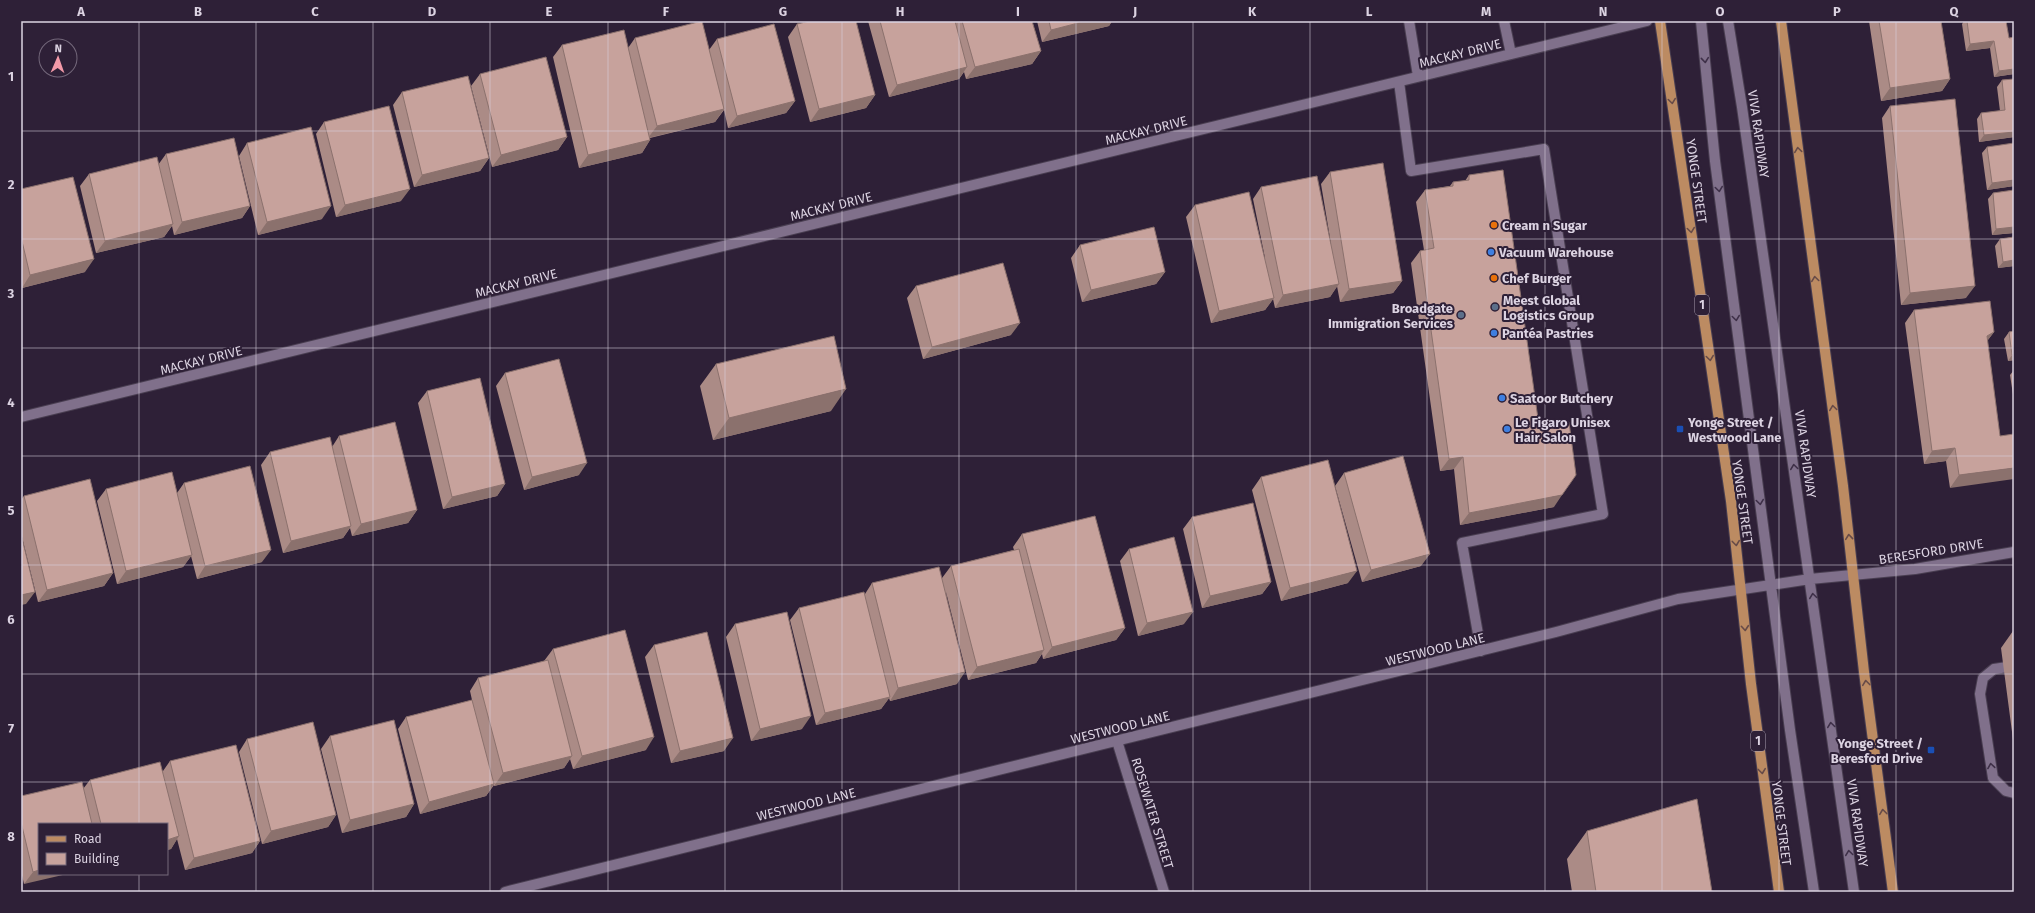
<svg xmlns="http://www.w3.org/2000/svg" width="2035" height="913" font-family="'Fira Sans',sans-serif">
<style>
.lines{fill:none;stroke-linecap:round;stroke-linejoin:round}
.minor-casing{stroke:#493e51;stroke-width:12}
.major-casing{stroke:#493e51;stroke-width:12}
.minor{stroke:#80708b;stroke-width:10}
.major{stroke:#bc8b62;stroke-width:10}
.wall{fill:#ab8b86}
.shaded-wall{fill:#8b716d}
.building{fill:#c7a29c;stroke:#8b716d}
.oneway{stroke:#3e3048}
.oneway2{stroke:#674b48}
.grid{fill:none;stroke:#dcd3e2;stroke-width:1;stroke-opacity:0.55}
.food-dot{fill:#e8710a;stroke:#2e2037;stroke-width:1.5}
.shop-dot{fill:#3f7fe0;stroke:#2e2037;stroke-width:1.5}
.service-dot{fill:#5c6f8a;stroke:#2e2037;stroke-width:1.5}
.transit-dot{fill:#1a4fb4;stroke:#2e2037;stroke-width:1.5}
.labels{text-anchor:middle;stroke-width:4;stroke-linejoin:round;paint-order:stroke}
.shield{fill:#2e2037;stroke:#a89daf;stroke-width:1}
.shield-label{font-size:12px;font-weight:bold;fill:#dcd3e2}
.street-label{font-size:13px;fill:#dcd3e2;stroke:#2e2037}
.poi-label{font-size:13px;font-weight:bold;fill:#dcd3e2;stroke:#2e2037;text-anchor:start}
.neatline{fill:none;stroke:#dcd3e2;stroke-width:1.5}
.grid-label{font-size:13px;text-anchor:middle;font-weight:bold;fill:#dcd3e2}
</style>
<rect width="100%" height="100%" fill="#2e2037"/>
<g class="lines">
<g class="minor-casing">
<path id="minor" d="M1409,21L1418,76
M1504,21L1511,54
M1701,21L1715,161L1790,730L1814,892
M1728,21L1742,107L1854,892
M1399,82L1411,171L1544,149L1603,514L1462,543L1481,651
M21,417L1647,21
M2014,666L1994,669L1983,678L1980,694L1993,778L2006,791L2014,793
M1117,741L1164,892
M505,892L1556,632L1678,599L1810,579L1915,569L2014,552"/>
</g>
<g class="major-casing">
<path id="major" d="M1660,21L1731,501L1751,684L1779,892
M1781,21L1843,486L1864,672L1893,892"/>
</g>
<use href="#minor" class="minor"/>
<use href="#major" class="major"/>
</g>
<path class="wall" d="M868,21H1032L1041,51L1032,64L966,79L964,72L959,79L889,97Z
M1037,21H1112L1109,26L1042,42Z
M1869,21H1941L1950,79L1942,91L1881,101Z
M1964,21H2006L2014,74L1994,77L1990,48L1966,51L1962,24Z
M797,24L875,95L866,108L810,122L788,37Z
M635,38L709,50L717,39L795,101L786,113L728,128L724,110L715,122L650,138V140L642,153L579,168L553,57L562,45L628,48Z
M480,74L567,137L558,150L492,167L471,86Z
M2014,79V137L1979,142L1977,119L1981,113L2000,111L1997,87L2002,80Z
M402,92L489,158L480,171L414,187L393,105Z
M1890,106L1966,298L1901,305L1882,118Z
M324,122L401,201L336,217L316,134Z
M247,143L322,219L258,235L239,156Z
M1987,147L2014,186L1987,190L1982,153Z
M166,154L250,206L242,218L174,235L172,226L164,237L96,253L80,186L89,174L158,165Z
M1330,172L1402,281L1393,293L1340,302L1337,286L1330,297L1275,308L1273,299L1265,310L1211,323L1186,217L1195,205L1265,258L1253,199L1261,187L1331,244L1321,184Z
M1469,175L1539,426L1554,507L1460,525L1454,469L1440,471L1411,263L1420,251L1424,250L1416,202L1425,190L1450,186L1453,182L1465,181Z
M21,189L85,272L22,288L21,285Z
M2014,190V233L1992,235L1988,199L1993,193Z
M2014,237V266L1998,268L1995,246L2000,239Z
M1080,245L1165,272L1156,284L1082,302L1071,258Z
M916,286L1011,335L923,359L907,298Z
M1914,310L1994,332L1987,341L2000,436L1950,488L1946,461L1924,464L1905,323Z
M2014,331V360L2008,361L2004,339L2009,332Z
M716,364L831,411L713,440L700,386Z
M2014,370V401L2010,375Z
M505,373L579,475L524,490L496,386Z
M427,391L505,484L497,496L443,509L418,403Z
M339,436L417,510L408,523L352,536L350,528L343,538L283,553L261,465L270,452L332,447Z
M1344,473L1421,566L1362,582L1335,486Z
M1261,477L1348,583L1281,601L1252,490Z
M184,483L262,562L197,579L191,556L183,567L117,584L97,501L106,489L177,493Z
M24,496L113,573L104,586L38,602L21,533V500Z
M1192,517L1271,582L1262,594L1202,608L1183,529Z
M1022,534L1125,628L1116,640L1043,659L1042,654L1036,663L968,680L946,592L957,684L890,701L889,698L881,709L816,725L790,620L799,608L865,594L872,583L942,578L951,566L1014,550L1013,547Z
M1129,549L1184,624L1138,636L1120,561Z
M735,624L802,729L751,741L726,637Z
M2014,630V747L2001,648L2013,631Z
M654,645L724,751L671,763L645,657Z
M553,649L646,750L573,769L570,759L564,768L494,786V785L486,796L420,814L398,729L406,717L472,700L470,691L478,678L544,661Z
M330,736L414,804L406,817L342,833L321,749Z
M247,739L336,815L328,827L262,844L239,752Z
M170,761L260,841L252,853L185,870L177,839L171,849L167,850V824H39V874L24,884L21,871V796L83,789L90,780L163,771Z
M1587,831L1712,892H1572L1567,859Z"/>
<path class="shaded-wall" d="M1086,21H1112L1109,26L1042,42L1051,30Z
M1994,41L1990,48L1966,51L1970,44Z
M1041,51L1032,64L966,79L975,67Z
M967,67L959,79L889,97L897,85Z
M2014,69V74L1994,77L1999,71Z
M1950,79L1942,91L1881,101L1890,88Z
M875,95L866,108L810,122L819,109Z
M795,101L786,113L728,128L737,116Z
M724,109L715,122L648,138L657,126Z
M2014,132V137L1979,142L1984,135Z
M567,137L558,150L492,167L501,155Z
M650,140L642,153L579,168L588,155Z
M489,158L480,171L414,187L422,175Z
M2014,180V186L1987,190L1992,183Z
M410,189L401,201L336,217L345,205Z
M250,206L242,218L174,235L182,222Z
M331,206L322,219L258,235L267,222Z
M173,224L164,237L96,253L105,241Z
M2014,227V233L1992,235L1996,229Z
M94,259L85,272L22,288L30,275Z
M2014,260V266L1998,268L2003,262Z
M1165,272L1156,284L1082,302L1091,290Z
M1402,281L1393,293L1340,302L1349,289Z
M1339,284L1330,297L1275,308L1283,295Z
M1975,286L1966,298L1901,305L1910,293Z
M1274,298L1265,310L1211,323L1219,311Z
M1020,323L1011,335L923,359L932,347Z
M1994,332L1985,344L1987,336Z
M2014,354V360L2008,361L2012,355Z
M846,389L831,411L713,440L729,418Z
M1955,448L1946,461L1924,464L1932,451Z
M1463,457L1454,469L1440,471L1449,459Z
M587,463L579,475L524,490L532,477Z
M2014,468V479L1950,488L1959,475Z
M505,484L497,496L443,509L452,497Z
M1562,495L1554,507L1460,525L1469,513Z
M417,510L408,523L352,536L361,524Z
M351,526L343,538L283,553L291,541Z
M271,550L262,562L197,579L205,566Z
M1430,554L1421,566L1362,582L1371,570Z
M192,555L183,567L117,584L126,571Z
M1357,571L1348,583L1281,601L1290,588Z
M113,573L104,586L38,602L47,590Z
M1271,582L1262,594L1202,608L1210,596Z
M35,592L26,604L21,605V595Z
M1193,612L1184,624L1138,636L1147,623Z
M1125,628L1116,640L1043,659L1052,647Z
M1044,650L1036,663L968,680L977,667Z
M965,672L957,684L890,701L898,688Z
M890,697L881,709L816,725L825,713Z
M811,716L802,729L751,741L760,729Z
M654,737L646,750L573,769L582,756Z
M733,738L724,751L671,763L680,751Z
M572,756L564,768L494,786L503,773Z
M494,784L486,796L420,814L429,802Z
M414,804L406,817L342,833L350,820Z
M336,815L328,827L262,844L271,831Z
M179,836L171,849L167,850V840Z
M260,841L252,853L185,870L194,858Z
M39,870V874H67L24,884L33,872Z"/>
<path class="building" d="M702,21L724,109L657,126L635,38Z
M810,21H856L875,95L819,109L797,24Z
M880,21H955L967,67L897,85Z
M962,21H1032L1041,51L975,67Z
M1049,21H1086L1051,30Z
M1879,21H1941L1950,79L1890,88Z
M1967,21H2006L2009,38L2014,37V69L1999,71L1994,41L1970,44Z
M774,24L795,101L737,116L717,39Z
M624,30L650,140L588,155L562,45Z
M546,57L567,137L501,155L480,74Z
M468,76L489,158L422,175L402,92Z
M2014,79V132L1984,135L1981,113L2005,110L2002,80Z
M1955,99L1975,286L1910,293L1890,106Z
M389,106L410,189L345,205L324,122Z
M311,127L331,206L267,222L247,143Z
M234,138L250,206L182,222L166,154Z
M2014,143V180L1992,183L1987,147Z
M157,157L173,224L105,241L89,174Z
M1383,163L1402,281L1349,289L1330,172Z
M1503,170L1539,426L1569,422L1576,475L1562,495L1469,513L1463,457L1449,459L1420,251L1434,248L1425,190L1453,186V182L1469,180V175Z
M1317,176L1339,284L1283,295L1261,187Z
M73,177L94,259L30,275L21,237V189Z
M2014,190V227L1996,229L1993,193Z
M1249,192L1274,298L1219,311L1195,205Z
M1154,227L1165,272L1091,290L1080,245Z
M2014,237V260L2003,262L2000,239Z
M1003,263L1020,323L932,347L916,286Z
M1990,301L1994,332L1987,336L2000,436L2014,434V468L1959,475L1955,448L1932,451L1914,310Z
M2014,331V354L2012,355L2009,332Z
M834,336L846,389L729,418L716,364Z
M559,359L587,463L532,477L505,373Z
M480,378L505,484L452,497L427,391Z
M395,422L417,510L361,524L339,436Z
M330,437L351,526L291,541L270,452Z
M1403,456L1430,554L1371,570L1344,473Z
M1328,460L1357,571L1290,588L1261,477Z
M250,466L271,550L205,566L184,483Z
M172,472L192,555L126,571L106,489Z
M90,479L113,573L47,590L24,496Z
M1253,503L1271,582L1210,596L1192,517Z
M1095,516L1125,628L1052,647L1022,534Z
M21,534L35,592L21,595Z
M1174,537L1193,612L1147,623L1129,549Z
M1019,549L1044,650L977,667L951,566Z
M939,567L965,672L898,688L872,583Z
M864,592L890,697L825,713L799,608Z
M787,612L811,716L760,729L735,624Z
M625,630L654,737L582,756L553,649Z
M707,632L733,738L680,751L654,645Z
M548,660L572,756L503,773L478,678Z
M472,700L494,784L429,802L406,717Z
M394,720L414,804L350,820L330,736Z
M313,722L336,815L271,831L247,739Z
M236,745L260,841L194,858L170,761Z
M160,762L179,836L167,840V824H101L90,780Z
M82,782L92,824H39V870L33,872L21,822V796Z
M1697,799L1712,892H1596L1587,831Z"/>
<defs><path id="oneway-chevron" d="M-2-3.5L2.5 0L-2 3.5" fill="none" stroke-width="1.6" stroke-linecap="round" stroke-linejoin="round"/></defs>
<g class="oneway">
<use href="#oneway-chevron" transform="translate(1705 60) rotate(84)"/>
<use href="#oneway-chevron" transform="translate(1719 189) rotate(82)"/>
<use href="#oneway-chevron" transform="translate(1736 318) rotate(82)"/>
<use href="#oneway-chevron" transform="translate(1794 467) rotate(-98)"/>
<use href="#oneway-chevron" transform="translate(1760 502) rotate(82)"/>
<use href="#oneway-chevron" transform="translate(1813 596) rotate(-98)"/>
<use href="#oneway-chevron" transform="translate(1831 725) rotate(-98)"/>
<use href="#oneway-chevron" transform="translate(1991 766) rotate(-99)"/>
<use href="#oneway-chevron" transform="translate(1849 853) rotate(-98)"/>
</g>
<g class="oneway2">
<use href="#oneway-chevron" transform="translate(1672 101) rotate(82)"/>
<use href="#oneway-chevron" transform="translate(1798 150) rotate(-98)"/>
<use href="#oneway-chevron" transform="translate(1691 230) rotate(82)"/>
<use href="#oneway-chevron" transform="translate(1815 279) rotate(-98)"/>
<use href="#oneway-chevron" transform="translate(1710 358) rotate(82)"/>
<use href="#oneway-chevron" transform="translate(1833 408) rotate(-98)"/>
<use href="#oneway-chevron" transform="translate(1849 537) rotate(-96)"/>
<use href="#oneway-chevron" transform="translate(1736 543) rotate(83)"/>
<use href="#oneway-chevron" transform="translate(1745 628) rotate(85)"/>
<use href="#oneway-chevron" transform="translate(1866 683) rotate(-97)"/>
<use href="#oneway-chevron" transform="translate(1762 771) rotate(83)"/>
<use href="#oneway-chevron" transform="translate(1883 812) rotate(-97)"/>
</g>
<path class="grid" d="M139,21V824M256,21V892M373,21V892M490,21V892M608,21V892M725,21V892M842,21V892M959,21V892M1076,21V892M1193,21V892M1310,21V892M1427,21V892M1545,21V892M1662,21V892M1779,21V892M1896,21V892M21,131H2014M21,239H2014M21,348H2014M21,456H2014M21,565H2014M21,674H2014M21,782H2014M139,874V892"/>
<g class="food-dot">
<circle cx="1494" cy="225" r="4"/>
<circle cx="1494" cy="278" r="4"/>
</g>
<g class="shop-dot">
<circle cx="1491" cy="252" r="4"/>
<circle cx="1494" cy="333" r="4"/>
<circle cx="1502" cy="398" r="4"/>
<circle cx="1507" cy="429" r="4"/>
</g>
<g class="service-dot">
<circle cx="1495" cy="307" r="4"/>
<circle cx="1461" cy="315" r="4"/>
</g>
<g class="transit-dot">
<rect x="1676" y="425" width="8" height="8" rx="2"/>
<rect x="1927" y="746" width="8" height="8" rx="2"/>
</g>
<g class="labels">
<g class="shield">
<rect x="1695" y="295" width="14" height="20" rx="3"/>
<rect x="1751" y="731" width="14" height="20" rx="3"/>
</g>
<g class="shield-label">
<text x="1702" y="309">1</text>
<text x="1758" y="745">1</text>
</g>
<g class="street-label">
<text transform="translate(1460 53) rotate(-14)" y="5">MACKAY DRIVE</text>
<text transform="translate(1146 130) rotate(-14)" y="5">MACKAY DRIVE</text>
<text transform="translate(1759 134) rotate(82)" y="5">VIVA RAPIDWAY</text>
<text transform="translate(1697 181) rotate(82)" y="5">YONGE STREET</text>
<text transform="translate(831 206) rotate(-14)" y="5">MACKAY DRIVE</text>
<text transform="translate(516 283) rotate(-14)" y="5">MACKAY DRIVE</text>
<text transform="translate(201 360) rotate(-14)" y="5">MACKAY DRIVE</text>
<text transform="translate(1806 454) rotate(82)" y="5">VIVA RAPIDWAY</text>
<text transform="translate(1743 502) rotate(82)" y="5">YONGE STREET</text>
<text transform="translate(1931 551) rotate(-9)" y="5">BERESFORD DRIVE</text>
<text transform="translate(1435 649) rotate(-14)" y="5">WESTWOOD LANE</text>
<text transform="translate(1120 727) rotate(-14)" y="5">WESTWOOD LANE</text>
<text transform="translate(806 804) rotate(-14)" y="5">WESTWOOD LANE</text>
<text transform="translate(1153 813) rotate(73)" y="5">ROSEWATER STREET</text>
<text transform="translate(1782 823) rotate(83)" y="5">YONGE STREET</text>
<text transform="translate(1858 823) rotate(82)" y="5">VIVA RAPIDWAY</text>
</g>
<g class="poi-label">
<text x="1502" y="230">Cream n Sugar</text>
<text x="1499" y="257">Vacuum Warehouse</text>
<text x="1502" y="283">Chef Burger</text>
<text x="1503" y="305">Meest Global<tspan x="1503" dy="15">Logistics Group</tspan></text>
<text x="1453" y="313" text-anchor="end">Broadgate<tspan x="1453" dy="15">Immigration Services</tspan></text>
<text x="1502" y="338">Pantéa Pastries</text>
<text x="1510" y="403">Saatoor Butchery</text>
<text x="1515" y="427">Le Figaro Unisex<tspan x="1515" dy="15">Hair Salon</tspan></text>
<text x="1688" y="427">Yonge Street /<tspan x="1688" dy="15">Westwood Lane</tspan></text>
<text x="1923" y="748" text-anchor="end">Yonge Street /<tspan x="1923" dy="15">Beresford Drive</tspan></text>
</g>
</g>
<rect width="2035" height="913" fill="none" stroke="#2e2037" stroke-width="44"/>
<rect x="38" y="823" width="130" height="52" fill="#2e2037" stroke="#74687b"/>
<rect x="46" y="836" width="20" height="6" fill="#bc8b62" stroke="#74687b"/>
<text x="74" y="843" font-size="12" fill="#dcd3e2">Road</text>
<rect x="46" y="853" width="20" height="12" fill="#c7a29c" stroke="#74687b"/>
<text x="74" y="863" font-size="12" fill="#dcd3e2">Building</text>
<g transform="translate(58 58) rotate(2)"><circle r="19" fill="#2e2037" stroke="#74687b"/>
<path d="M0-3L7 15L0 10L-7 15Z" fill="#f39aa9"/>
<text y="-6" font-size="11" font-weight="bold" text-anchor="middle" fill="#dcd3e2">N</text>
</g>
<rect x="22" y="22" width="1991" height="869" class="neatline"/>
<g class="grid-label">
<text x="81" y="16">A</text>
<text x="198" y="16">B</text>
<text x="315" y="16">C</text>
<text x="432" y="16">D</text>
<text x="549" y="16">E</text>
<text x="666" y="16">F</text>
<text x="783" y="16">G</text>
<text x="900" y="16">H</text>
<text x="1018" y="16">I</text>
<text x="1135" y="16">J</text>
<text x="1252" y="16">K</text>
<text x="1369" y="16">L</text>
<text x="1486" y="16">M</text>
<text x="1603" y="16">N</text>
<text x="1720" y="16">O</text>
<text x="1837" y="16">P</text>
<text x="1954" y="16">Q</text>
<text x="11" y="81">1</text>
<text x="11" y="189">2</text>
<text x="11" y="298">3</text>
<text x="11" y="407">4</text>
<text x="11" y="515">5</text>
<text x="11" y="624">6</text>
<text x="11" y="733">7</text>
<text x="11" y="841">8</text>
</g>
</svg>
